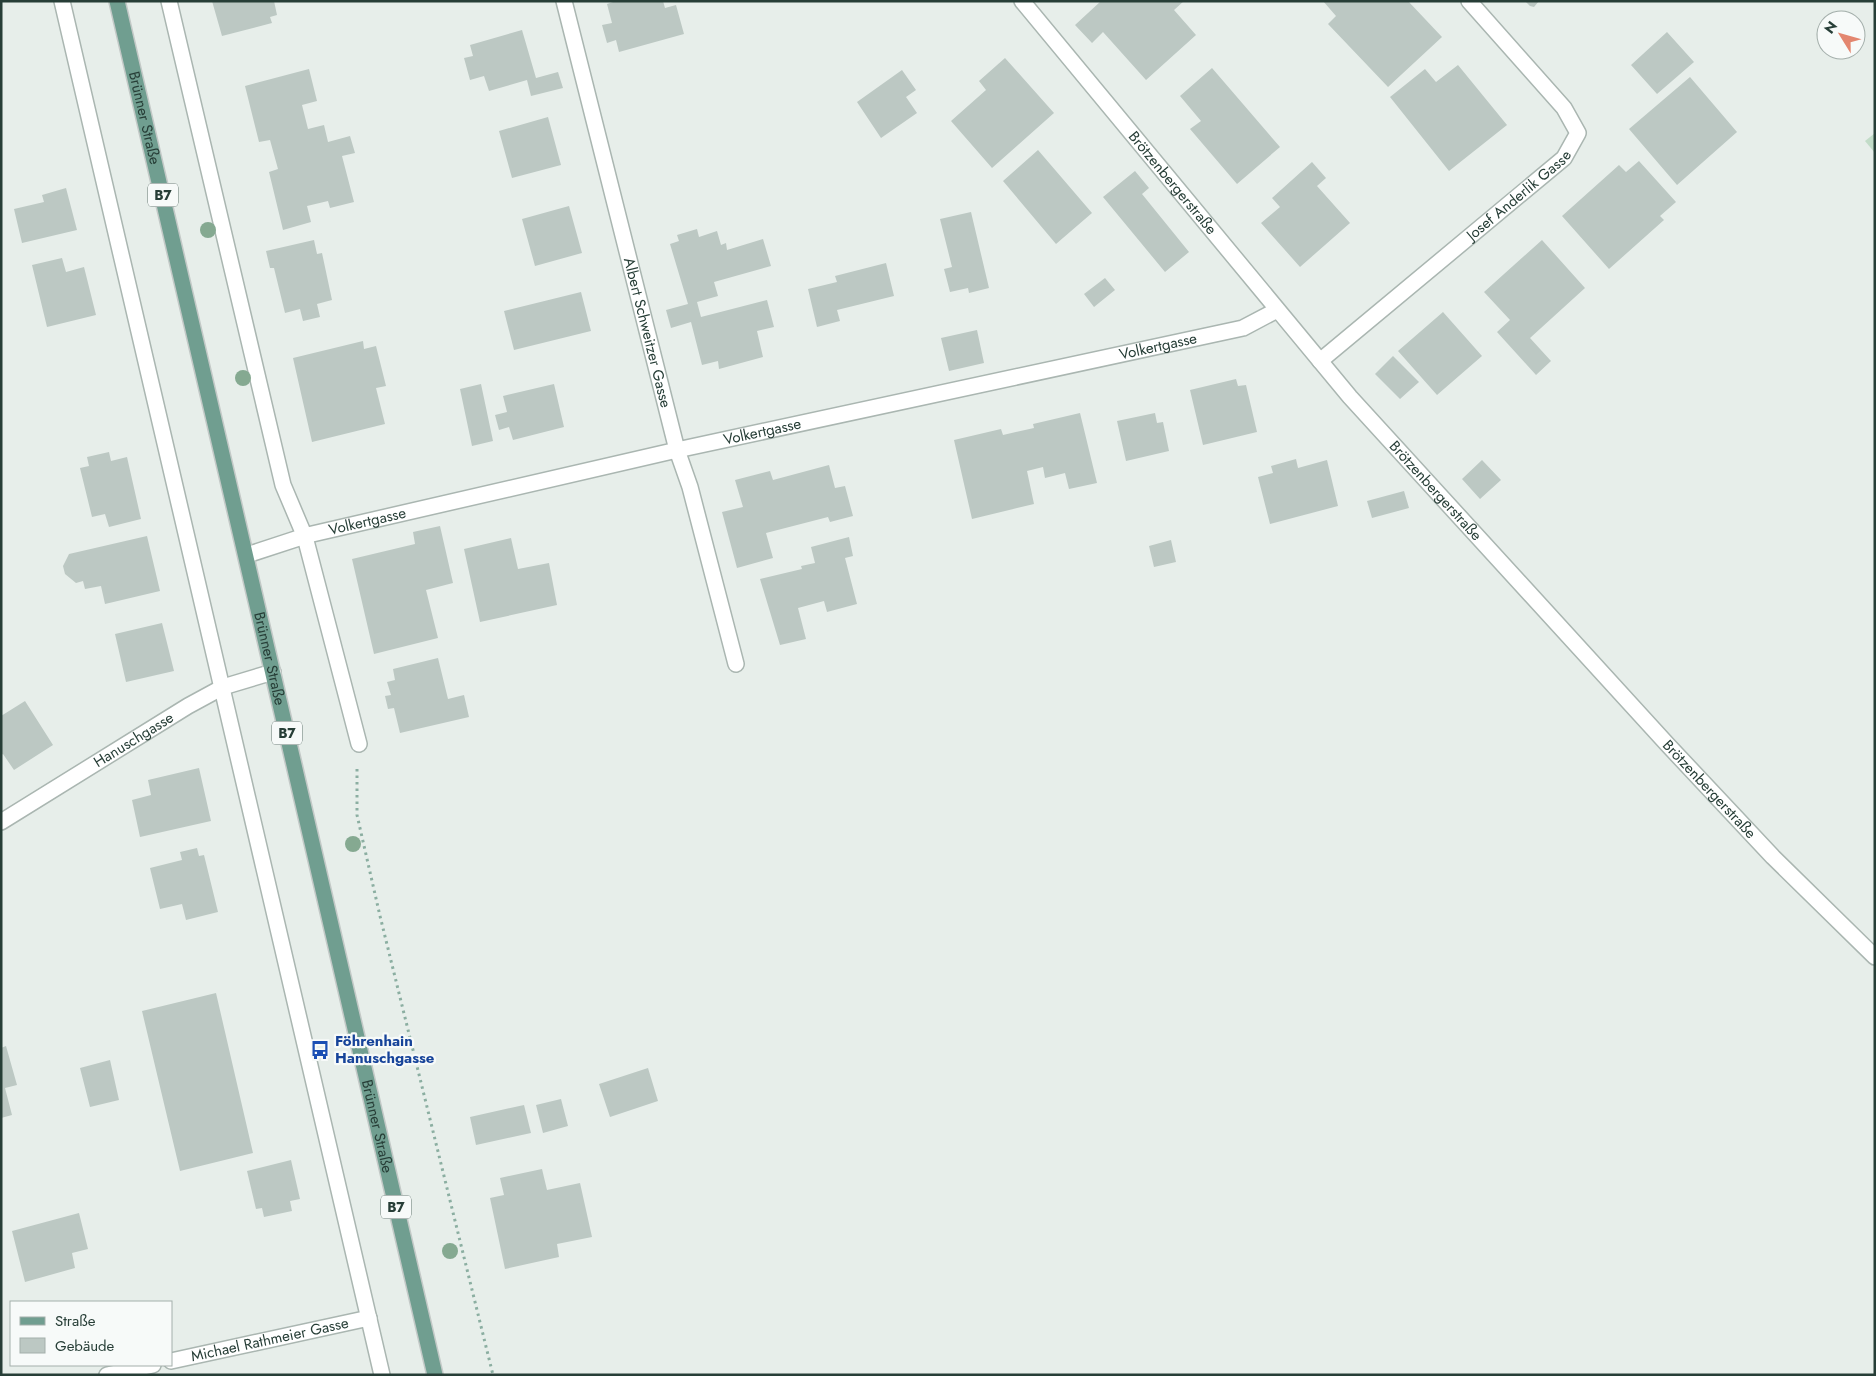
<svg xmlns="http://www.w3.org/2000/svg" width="1876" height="1376" font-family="Jost,sans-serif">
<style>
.green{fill:#c2dcc8}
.building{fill:#bcc8c3}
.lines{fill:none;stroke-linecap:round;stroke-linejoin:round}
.minor-casing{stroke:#aab6b1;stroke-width:18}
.primary-casing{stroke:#c3c9c7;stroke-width:18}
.path{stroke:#8baea1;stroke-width:3;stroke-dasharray:2.5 4;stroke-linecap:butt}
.minor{stroke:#fff;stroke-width:15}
.primary{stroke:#709e90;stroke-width:15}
.tree{fill:#85a991}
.labels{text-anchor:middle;stroke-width:4.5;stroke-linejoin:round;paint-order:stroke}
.shield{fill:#f7faf9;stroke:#657671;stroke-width:1}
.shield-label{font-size:14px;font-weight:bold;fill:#273e37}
.street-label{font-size:15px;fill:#273e37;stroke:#f7faf9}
.transit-label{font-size:15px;font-weight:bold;fill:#164399;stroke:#f7faf9;text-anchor:start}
</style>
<rect width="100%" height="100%" fill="#e7eeea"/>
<path class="green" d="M1875,133V153L1865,141Z"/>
<path class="building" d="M212,1H274L277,15L270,17L272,23L222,36Z
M616,1H663L665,8L676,5L684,34L619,52L616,40L607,43L602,25L612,23L607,4Z
M1101,1H1184L1174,10L1196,35L1146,80L1103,32L1092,43L1075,25Z
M1323,1H1408L1442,37L1388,87L1328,24L1336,16Z
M1525,1H1539L1534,7L1530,6Z
M522,30L536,78L558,72L563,88L531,96L527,80L489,91L484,76L470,80L464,58L473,56L470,45Z
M1667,32L1694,62L1657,94L1631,65Z
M1005,58L1054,113L992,168L951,121L986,90L979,81Z
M1458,65L1507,125L1449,171L1390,97L1425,69L1436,82Z
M1212,68L1280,147L1237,184L1190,129L1201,121L1180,96Z
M309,69L317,101L302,105L308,129L324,125L328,142L350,136L355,153L342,156L354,202L330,208L328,201L307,206L311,222L283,230L269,172L278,169L270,140L259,142L245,86Z
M902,70L916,90L906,97L917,113L881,138L857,102Z
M1690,77L1737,132L1677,185L1629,129Z
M548,117L561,165L512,178L499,131Z
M1038,150L1092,213L1056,244L1003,181Z
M1639,161L1676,202L1660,216L1664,220L1609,269L1562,216L1619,165L1626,172Z
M1312,162L1326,178L1317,186L1350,223L1300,267L1261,223L1280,207L1272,198Z
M1135,171L1149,188L1142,194L1189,252L1165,272L1103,197Z
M66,188L77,230L22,243L14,209L44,202L42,195Z
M569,206L582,253L535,266L522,219Z
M971,212L989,288L969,293L968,288L950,292L944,269L952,267L940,219Z
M697,229L699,237L717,231L721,245L726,243L727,250L763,239L771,266L714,282L718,296L697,302L701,317L767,300L774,327L757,331L763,357L719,369L718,361L702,365L691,322L671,328L666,310L688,304L670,244L679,241L677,235Z
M314,240L317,254L322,253L332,300L317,304L320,317L303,321L300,309L285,313L274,268H270L266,251Z
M1542,240L1585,288L1530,338L1551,361L1536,375L1497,332L1510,320L1484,292Z
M62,258L66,272L84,267L96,315L47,327L32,265Z
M886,263L894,296L837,310L840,321L817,327L808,289L837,282L835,276Z
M1105,278L1115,290L1094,307L1084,294Z
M581,292L591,331L514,350L504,311Z
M1443,312L1482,356L1437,395L1398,351Z
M977,330L984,363L949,371L941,338Z
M363,341L364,349L376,346L386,386L376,388L385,424L312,442L293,358Z
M1393,356L1419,382L1400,399L1375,374Z
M1236,379L1238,386L1246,385L1257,432L1203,445L1190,390Z
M481,384L493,441L472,446L460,389Z
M554,384L564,427L513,440L509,427L499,430L495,415L507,412L503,396Z
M1080,413L1097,483L1069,489L1065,473L1045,478L1043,467L1027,471L1034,504L972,519L954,440L1001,429L1003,435L1034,428L1033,424Z
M1155,413L1157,423L1163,422L1169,451L1126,461L1117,421Z
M109,452L111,461L127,457L141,519L109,527L105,514L92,517L80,468L89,466L87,457Z
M1296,459L1298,468L1327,460L1338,506L1270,524L1258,477L1273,473L1271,466Z
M1482,460L1501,480L1480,499L1462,479Z
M829,465L835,488L845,486L853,516L830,522L828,517L766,533L773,558L737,568L722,512L743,507L735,480L770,471L773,480Z
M1404,491L1409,508L1372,518L1367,501Z
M440,526L453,583L426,590L438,638L374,654L352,559L415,544L413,532Z
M147,536L160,591L105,604L101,586L85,589L83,581L76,583L65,574L63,566L69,554Z
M849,537L853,556L845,558L857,604L827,612L824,601L798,608L806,639L780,645L760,579L802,569L801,566L815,563L811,547Z
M511,538L518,569L549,563L557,605L480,622L464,549Z
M1171,540L1176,562L1154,567L1149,546Z
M162,623L174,671L126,682L115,634Z
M438,658L448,699L464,695L469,717L400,733L394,708L388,709L385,696L391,695L387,682L395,680L393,669Z
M25,701L53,745L14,770L3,754L1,755V716Z
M199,768L211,821L140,837L132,800L151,795L148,780Z
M197,848L199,856L204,855L218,912L186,920L182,904L160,909L150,868L182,860L180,852Z
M216,993L253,1153L180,1171L142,1011Z
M6,1046L17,1085L5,1088L12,1115L1,1118V1048Z
M110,1060L119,1100L90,1107L80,1068Z
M648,1068L658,1101L610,1117L599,1084Z
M561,1099L568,1126L543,1133L536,1105Z
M524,1105L531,1133L476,1145L470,1117Z
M291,1160L300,1199L290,1201L292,1211L264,1217L262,1208L256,1209L247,1171Z
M542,1169L547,1190L580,1183L592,1237L557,1244L559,1257L505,1269L490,1198L504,1195L500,1178Z
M79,1213L88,1249L72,1253L75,1268L25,1282L12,1231Z"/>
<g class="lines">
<g class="minor-casing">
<g id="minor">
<path d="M62,1L382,1375"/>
<path d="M169,1L283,485L305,537L359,744"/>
<path id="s1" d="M564,1L677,450L690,487L736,664"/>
<path id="s2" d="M1022,1L1350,397L1667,744L1773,857L1875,957"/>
<path id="s3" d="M1320,361L1564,158L1578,133L1564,108L1469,1"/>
<path id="s4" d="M247,555L308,535L677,450L1243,328L1277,310"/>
<path id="s5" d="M1,822L188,706L223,687L273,672"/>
<path id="s6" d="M171,1361L369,1318"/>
<path d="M107,1375L153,1365"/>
</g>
</g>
<g class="primary-casing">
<g id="primary">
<path id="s7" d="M117,1C225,459 328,917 435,1375"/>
</g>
</g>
<path class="path" d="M357,769V815L380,916L493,1375"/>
<use href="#minor" class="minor"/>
<use href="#primary" class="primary"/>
</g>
<g class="tree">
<circle cx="208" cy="230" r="8"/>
<circle cx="243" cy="378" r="8"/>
<circle cx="353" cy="844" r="8"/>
<circle cx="450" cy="1251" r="8"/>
</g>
<defs>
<g id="bus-bare" transform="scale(1.5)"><path d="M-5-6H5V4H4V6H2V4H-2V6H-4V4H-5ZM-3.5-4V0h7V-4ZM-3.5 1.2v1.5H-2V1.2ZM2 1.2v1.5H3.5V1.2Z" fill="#1a4fb4" stroke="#f7faf9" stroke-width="2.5" paint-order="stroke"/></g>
</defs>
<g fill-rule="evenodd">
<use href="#bus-bare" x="320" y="1050"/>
</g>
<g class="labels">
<g class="shield">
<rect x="148" y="183.5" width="30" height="23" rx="4"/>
<rect x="272" y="721.5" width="30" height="23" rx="4"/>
<rect x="381" y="1195.5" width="30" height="23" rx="4"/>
</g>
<g class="shield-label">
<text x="163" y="200">B7</text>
<text x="287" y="738">B7</text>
<text x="396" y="1212">B7</text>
</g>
<g class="street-label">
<text dy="5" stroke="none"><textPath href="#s7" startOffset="120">Brünner Straße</textPath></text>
<text dy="5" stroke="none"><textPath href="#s2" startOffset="236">Brötzenbergerstraße</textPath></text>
<text dy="5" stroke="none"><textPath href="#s3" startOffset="259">Josef Anderlik Gasse</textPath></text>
<text dy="5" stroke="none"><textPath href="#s1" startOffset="342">Albert Schweitzer Gasse</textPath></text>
<text dy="5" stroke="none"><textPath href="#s4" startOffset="935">Volkertgasse</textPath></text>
<text dy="5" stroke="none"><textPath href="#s4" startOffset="530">Volkertgasse</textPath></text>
<text dy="5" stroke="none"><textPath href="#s2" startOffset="641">Brötzenbergerstraße</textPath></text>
<text dy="5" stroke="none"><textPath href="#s4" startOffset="125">Volkertgasse</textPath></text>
<text dy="5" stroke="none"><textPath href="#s7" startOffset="675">Brünner Straße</textPath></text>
<text dy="5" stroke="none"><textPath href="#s5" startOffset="156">Hanuschgasse</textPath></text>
<text dy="5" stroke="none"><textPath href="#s2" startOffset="1046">Brötzenbergerstraße</textPath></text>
<text dy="5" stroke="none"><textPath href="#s7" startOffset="1155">Brünner Straße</textPath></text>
<text dy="5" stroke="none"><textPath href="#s6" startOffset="101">Michael Rathmeier Gasse</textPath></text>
</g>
<g class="transit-label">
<text x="335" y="1046">Föhrenhain<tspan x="335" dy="17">Hanuschgasse</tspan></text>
</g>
</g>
<rect width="1876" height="1376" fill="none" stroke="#273e37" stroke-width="5"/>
<rect x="10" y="1301" width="162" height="65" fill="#f7faf9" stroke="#a4afab"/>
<rect x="20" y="1317" width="25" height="8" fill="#709e90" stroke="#a4afab"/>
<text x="55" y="1326" font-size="15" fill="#273e37">Straße</text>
<rect x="20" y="1338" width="25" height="15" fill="#bcc8c3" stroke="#a4afab"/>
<text x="55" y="1351" font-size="15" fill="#273e37">Gebäude</text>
<g transform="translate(1841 35) rotate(307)"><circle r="24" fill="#f7faf9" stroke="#a4afab"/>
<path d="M0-4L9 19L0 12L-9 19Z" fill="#e3866f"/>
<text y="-8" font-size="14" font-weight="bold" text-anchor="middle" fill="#273e37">N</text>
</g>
</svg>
